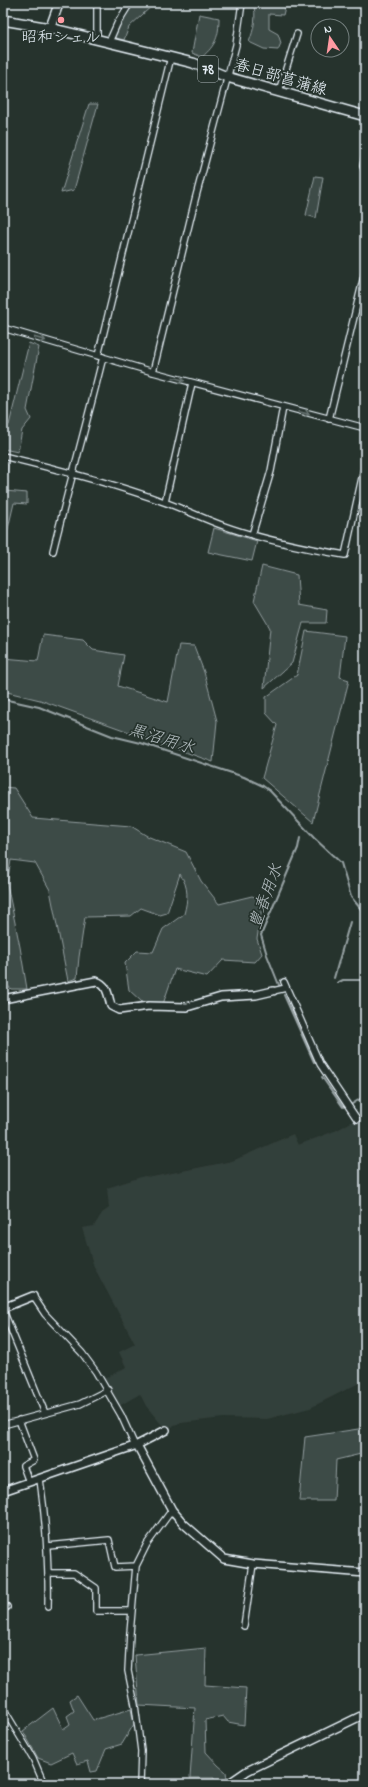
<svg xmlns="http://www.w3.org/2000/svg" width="368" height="1787" font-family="'Indie Flower','Klee One',sans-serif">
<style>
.built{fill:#333f3a}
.green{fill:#3e4b47;stroke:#939ea0}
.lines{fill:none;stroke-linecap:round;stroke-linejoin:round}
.stream{stroke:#98a3a5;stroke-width:2}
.minor-casing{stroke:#e8f1f8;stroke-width:8}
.tertiary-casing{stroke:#e8f1f8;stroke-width:10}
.secondary-casing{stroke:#e8f1f8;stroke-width:11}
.primary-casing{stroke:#e8f1f8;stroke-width:12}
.minor{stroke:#26332d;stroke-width:5.5}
.tertiary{stroke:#26332d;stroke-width:7}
.secondary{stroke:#26332d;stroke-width:8}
.primary{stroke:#26332d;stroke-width:9}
.oneway{stroke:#6a7674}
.poi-dot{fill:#ff9aa2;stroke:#26332d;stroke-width:1.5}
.labels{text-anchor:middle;stroke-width:3.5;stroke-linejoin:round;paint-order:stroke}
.shield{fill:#26332d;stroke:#aeb8bb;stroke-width:1}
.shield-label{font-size:15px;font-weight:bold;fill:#e8f1f8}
.poi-label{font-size:16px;fill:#e8f1f8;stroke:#26332d}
.street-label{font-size:16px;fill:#e8f1f8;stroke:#26332d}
.water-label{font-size:17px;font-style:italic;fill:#b3bdc0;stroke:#26332d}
</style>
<rect width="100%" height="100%" fill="#26332d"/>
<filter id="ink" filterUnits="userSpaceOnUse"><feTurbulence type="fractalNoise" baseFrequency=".025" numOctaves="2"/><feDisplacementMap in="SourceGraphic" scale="8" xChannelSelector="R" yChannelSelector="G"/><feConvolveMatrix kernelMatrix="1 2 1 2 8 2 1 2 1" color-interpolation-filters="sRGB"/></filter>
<g filter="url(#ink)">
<path class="built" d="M365,1109V1380L310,1408L267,1419L223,1418L181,1423L166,1430L146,1406L140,1394L119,1406L104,1379L126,1367L119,1352L135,1344L94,1267L82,1228L94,1226L102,1213L109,1208L107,1188L144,1176L152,1177L232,1161L293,1134L298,1145L337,1130L362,1116L359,1112Z"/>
<path class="green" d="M133,3H155L129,27L124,40L112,37Z
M253,3H286L283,15L269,14V29L278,34L281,43L278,50L264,49L249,42C254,30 257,15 253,3Z
M199,14L219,18C219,36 216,45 202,57L192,53Z
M89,104H98L74,190L61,193Z
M315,176L323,177L316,218L306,215Z
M29,343L39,347L27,410L31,419L22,430L18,452L3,449V428L9,425Z
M3,463L8,465L5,491L27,493V504L14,503L3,550Z
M214,528L257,541L252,561L208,552Z
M262,566L297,575L299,605L327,610L326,623H303L292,663L264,688L270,628L254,601Z
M306,631L345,636L340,677L349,680L313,822L262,778L277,725L266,713V697L297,675Z
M43,635L83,640L93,650L124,655L118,686L168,702L179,645L194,646L204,672L217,721L213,762L40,700L3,691V658L38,661Z
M3,787L14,788L33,818L131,826L147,836L186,852L201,881L219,904L252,896L263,900L257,939L262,954L255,962L223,960L207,977L175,969L162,1007L142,1002L129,990L125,963L137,951L153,952L163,929L184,914C188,899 189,887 180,874L167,913L160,915L141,908L131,916L85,917L79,957L77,978L68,981L50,890L35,863L11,860L7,884L20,947L27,989H11L3,980Z
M365,1428V1453L336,1460L334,1501H299L305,1437Z
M206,1648L205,1685L246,1688L244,1725L228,1722L223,1716L205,1720L206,1752L218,1765L226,1772L227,1779L222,1784H214V1778H190L195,1708L139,1705L135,1655Z
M77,1695L93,1720L131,1709L134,1724L122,1744L106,1749L97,1771L91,1772L88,1761L77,1764L72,1753L51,1763L38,1758L23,1731L53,1708L63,1729L70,1724L67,1716L74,1711L70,1700Z"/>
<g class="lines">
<path class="stream" d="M3,699L39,707L112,736L141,743L244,777L263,786L270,791L314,838L341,863L351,897L365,914
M334,978L350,922
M337,983L343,980H365
M279,985L267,955L261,935L298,848L300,838
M284,995L314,1062
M322,1077L343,1107
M352,1104L365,1096"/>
<g class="minor-casing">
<path id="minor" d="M97,3V39
M109,42L117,24L130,3
M279,91L297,34
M365,156L363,166L365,171
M3,328L153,372L365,428
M98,356L171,57
M153,372L195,200L236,45L242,3
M329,419L365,272
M3,456C57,469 112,483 164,502C184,509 204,519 224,526C263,540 304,548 345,555L365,464
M165,502L192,383
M252,535L271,471L283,407
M53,551C69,486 87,422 103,357
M284,982L320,1064L357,1119
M273,991L286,988
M33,1296L45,1314L82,1353L96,1372L121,1415L135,1446
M3,1310L45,1413
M19,1420L34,1460L23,1466L29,1482
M3,1425L80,1404L108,1390
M40,1479C46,1522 49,1563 48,1607
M48,1546L109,1540L115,1567L136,1566
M49,1573H74L96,1588V1611H132
M3,1608L7,1607
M244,1626L253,1564
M3,1708L33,1758L44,1784
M140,1784L141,1751L135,1705L128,1671L130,1633L136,1566L147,1544L172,1510"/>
</g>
<g class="tertiary-casing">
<path id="tertiary" d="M3,999L96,981C108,985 108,995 111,1006L119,1010L149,1006L187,1007L221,997L256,995L273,991
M3,1308L33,1296
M137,1445L172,1510L184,1524L224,1559L253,1564L365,1573
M3,1491L137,1445L166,1430
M228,1784L247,1771L365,1714"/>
</g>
<g class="secondary-casing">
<path id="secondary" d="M50,28L59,3"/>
</g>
<g class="primary-casing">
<path id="primary" d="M3,20L50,28L161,55L193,63L227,77L365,116"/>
</g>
<use href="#minor" class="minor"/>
<use href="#tertiary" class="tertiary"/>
<use href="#secondary" class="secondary"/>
<use href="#primary" class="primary"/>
</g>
<defs><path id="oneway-shaft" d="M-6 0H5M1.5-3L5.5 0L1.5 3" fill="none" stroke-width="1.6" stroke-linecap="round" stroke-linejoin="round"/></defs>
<g class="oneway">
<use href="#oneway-shaft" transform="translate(40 339) rotate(16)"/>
<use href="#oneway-shaft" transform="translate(179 379) rotate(15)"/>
<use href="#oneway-shaft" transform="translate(304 413) rotate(14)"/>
</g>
</g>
<circle class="poi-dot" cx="61" cy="20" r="4"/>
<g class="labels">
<rect class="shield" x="198" y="56" width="20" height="26" rx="3"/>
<g class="shield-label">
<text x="208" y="74">78</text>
</g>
<g class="poi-label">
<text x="61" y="42">昭和シェル</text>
</g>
<g class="street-label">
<text transform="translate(281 76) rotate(16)" y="6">春日部菖蒲線</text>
</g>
<g class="water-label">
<text transform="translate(162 738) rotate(17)" y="6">黒沼用水</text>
<text transform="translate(265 896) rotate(-70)" y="6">豊春用水</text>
</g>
</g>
<rect width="368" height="1787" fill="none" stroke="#26332d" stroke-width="16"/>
<rect x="8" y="8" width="352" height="1771" fill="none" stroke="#e8f1f8" stroke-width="1.5" filter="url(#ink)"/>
<g transform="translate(330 38) rotate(347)"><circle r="19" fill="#26332d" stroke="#747f7e"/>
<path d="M0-3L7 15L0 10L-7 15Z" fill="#ff9aa2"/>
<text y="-6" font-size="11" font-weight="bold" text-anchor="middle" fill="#e8f1f8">N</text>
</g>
</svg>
